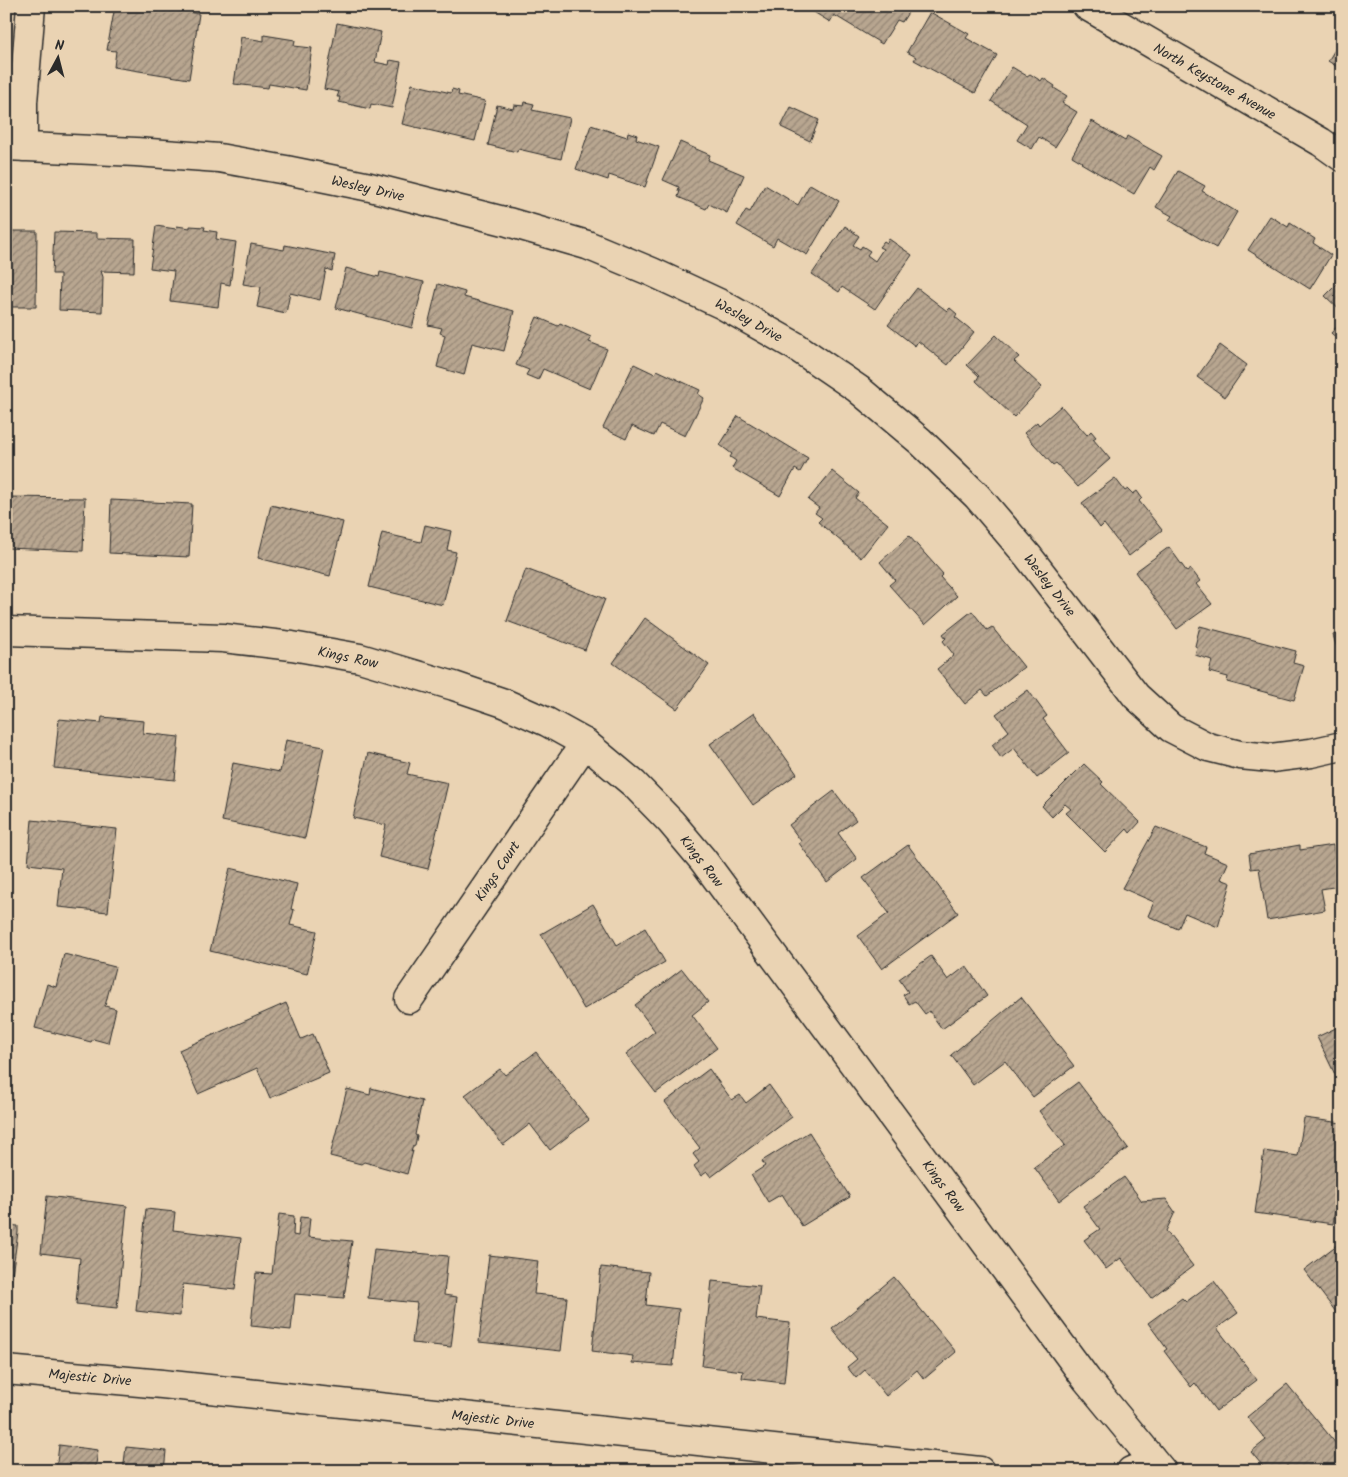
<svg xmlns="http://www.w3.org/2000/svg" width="1348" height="1477" font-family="Kalam,sans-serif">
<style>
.building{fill:url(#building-hatch);stroke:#2b2b2b}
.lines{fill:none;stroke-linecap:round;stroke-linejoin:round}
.street-casing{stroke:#2b2b2b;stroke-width:31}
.secondary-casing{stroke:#2b2b2b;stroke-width:31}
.street{stroke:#ead3b3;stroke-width:28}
.secondary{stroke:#ead3b3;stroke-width:28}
.labels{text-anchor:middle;stroke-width:4.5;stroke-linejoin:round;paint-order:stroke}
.street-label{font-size:14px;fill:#2b2b2b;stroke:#ead3b3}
</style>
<defs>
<pattern id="building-hatch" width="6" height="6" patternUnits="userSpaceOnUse" patternTransform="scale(1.25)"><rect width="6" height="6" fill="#b8a690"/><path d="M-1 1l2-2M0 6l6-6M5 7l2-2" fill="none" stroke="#968776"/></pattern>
</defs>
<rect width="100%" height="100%" fill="#ead3b3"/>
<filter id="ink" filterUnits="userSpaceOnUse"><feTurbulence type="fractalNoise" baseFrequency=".02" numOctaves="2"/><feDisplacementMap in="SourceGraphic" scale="10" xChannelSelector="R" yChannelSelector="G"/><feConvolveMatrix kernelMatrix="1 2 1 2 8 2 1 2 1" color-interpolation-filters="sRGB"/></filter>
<g filter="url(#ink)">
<path class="building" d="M115,6H177V10L199,14L189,79L114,67L116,51L107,50Z
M815,6H909L911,8L902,22L897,20L882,44L834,15L830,22L812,11Z
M930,12L969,34L966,38L997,55L975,93L914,60L916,57L907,52Z
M337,23L381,32L375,62L389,65L390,60L401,62L392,108L371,104L370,109L339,102L340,97H337L339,92L324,89Z
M264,35L295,40L294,46L312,48L306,90L269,84L268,88L234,84L241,37L264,41Z
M1342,38V70L1328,61Z
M1012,67L1027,76L1030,74L1041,81L1043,78L1055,86L1054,88L1067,96L1062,103L1077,112L1055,147L1039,137L1032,149L1017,140L1027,124L991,101Z
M412,84L451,93L452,89L459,91L458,95L485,101L475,141L402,124Z
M525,102L534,104L532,110L570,118L561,159L518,149L517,152L488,145L497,105L513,109L514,105L524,106Z
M791,107L819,120L810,141L781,127Z
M1092,121L1125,141L1127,136L1162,156L1154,170L1150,167L1134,194L1081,163L1082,162L1072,156Z
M591,125L627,137L628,132L637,135L636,139L659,147L645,187L609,175L608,180L576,169Z
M680,142L710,155L708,160L744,175L727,213L709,204L706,209L678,197L680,191H678L679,187L663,180Z
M1178,171L1205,186L1202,191L1237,212L1216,248L1169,220L1172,216L1156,207Z
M810,184L839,201L807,255L777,238L773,246L737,225L746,210L750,212L765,185L798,205Z
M1270,216L1288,227L1290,223L1315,239L1313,243L1331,255L1310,289L1248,250Z
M156,226L176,229L177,226L190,228V226L205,227L204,230L217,232L216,239L236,242L230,285L221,283L218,307L170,301L174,271L150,268Z
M845,226L859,236L853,245L860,249L862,246L870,251L867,255L875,261L883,249L879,247L884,241L887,243L889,239L912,255L875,309L842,287L839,292L812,274Z
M6,231H37L36,307H6Z
M54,232L97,233V238L135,239L134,272L101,271L103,277L102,312L59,310L60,274H52Z
M251,244L284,250L285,245L335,255L332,271L326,269L320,300L290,293L286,313L257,307L261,287L243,284Z
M346,268L379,277L380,272L424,282L412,328L336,308Z
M1342,279V312L1325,296Z
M438,284L465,292L464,297L514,311L504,351L472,343L464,375L437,367L445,335L440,333L442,328L428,325Z
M917,288L947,311L950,308L957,314L955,317L974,332L948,365L918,341L915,346L888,325Z
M537,317L558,326L560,323L591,337L589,342L607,349L590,389L543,369L538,380L526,375L529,370L516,365Z
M1342,321V343L1331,333Z
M996,335L1019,357L1014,361L1042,387L1014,417L976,381L979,376L967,365Z
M1220,345L1247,365L1225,397L1197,377Z
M634,364L655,374L657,370L700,390L698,394L704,398L685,436L660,424L654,436L632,426L626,439L603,428Z
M1061,406L1087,435L1091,431L1096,437L1093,439L1110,459L1078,487L1056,463L1053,465L1024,433L1037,422L1039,425Z
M738,416L808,458L800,472L795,469L780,496L732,468L736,461L730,457L732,454L720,445Z
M832,471L859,493L855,498L888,524L861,558L818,522L822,518L815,513L819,508L808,500Z
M1115,478L1125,491L1128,489L1133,494L1137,491L1142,498L1139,501L1162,530L1129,556L1104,524L1100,528L1082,503Z
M6,497L85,498L83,551L6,548Z
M111,500L192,504L189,557L109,553Z
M271,505L343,522L330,576L258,558Z
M425,525L451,531L447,550L456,552L443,605L369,587L382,533L421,542Z
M909,536L943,574L940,577L957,596L925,625L889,585L895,580L880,562Z
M1169,547L1187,572L1191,569L1200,581L1196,584L1212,604L1177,629L1135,572Z
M526,569L605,599L585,650L507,621Z
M972,611L987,630L992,627L1024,667L987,696L982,690L965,704L937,669L954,655L943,641L946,638L943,634Z
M645,618L709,665L677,709L613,663Z
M1200,626L1296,651L1293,663L1304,666L1294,700L1227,682L1228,677L1209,672L1212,660L1195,655L1197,647L1195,646Z
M1342,632V665L1333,635Z
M1028,690L1047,716L1043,719L1069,753L1037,778L1014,748L1001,758L992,745L1009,731L996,714Z
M754,713L797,774L753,805L710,744Z
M102,717L144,721L143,733L179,737L175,780L54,768L59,719L101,723Z
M286,740L324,747L305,838L222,821L233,763L280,772Z
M368,753L410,763L407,774L448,783L428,869L379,857L386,825L353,818Z
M1084,764L1103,782L1101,784L1140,822L1130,833L1127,829L1105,852L1066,813L1071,809L1065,804L1052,817L1042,806Z
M834,791L856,820L838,833L857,859L827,882L799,843L801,841L789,825Z
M32,820L117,829L108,912L58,907L62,868L28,864Z
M1156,827L1206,847L1204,853L1228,863L1221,879L1231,883L1218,927L1185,913L1178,929L1148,916L1154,902L1122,888Z
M908,845L958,913L882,969L858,936L889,913L863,878Z
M1300,845V850L1333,845L1339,886L1321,889L1325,910L1267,920L1259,868L1251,869L1249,854Z
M230,868L297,884L291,909L294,910L290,925L317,931L307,974L210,951Z
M593,904L617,945L645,928L665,962L584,1009L541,934Z
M64,954L115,967L105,1006L116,1009L108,1043L93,1039L91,1042L35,1028L47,984L56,987Z
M931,956L948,980L966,966L987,996L942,1029L929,1011L925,1014L915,1001L909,1004L903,995L908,992L899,979Z
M682,969L708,1002L692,1015L717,1048L656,1093L626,1054L655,1031L635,1005Z
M1021,997L1074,1066L1033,1097L1005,1061L973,1085L951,1055Z
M286,1003L301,1039L313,1034L329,1073L270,1098L257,1068L198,1094L179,1050Z
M1342,1025V1089L1317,1037Z
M536,1052L589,1120L550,1150L530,1124L503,1145L465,1095L500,1069L505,1075Z
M709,1069L732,1100L740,1095L746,1103L769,1085L792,1117L711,1177L707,1172L701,1176L694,1166L699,1162L693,1154L700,1148L665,1102Z
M6,1077L10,1101L6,1102Z
M1078,1082L1128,1148L1059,1201L1034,1167L1065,1145L1039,1111Z
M371,1088L422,1101L415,1135L417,1136L415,1145L413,1146L411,1152L413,1151L407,1174L364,1162L361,1164L330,1156L347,1089L370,1095Z
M1304,1118L1342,1123V1192L1338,1191L1333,1224L1255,1213L1264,1151L1298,1156Z
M809,1132L850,1197L802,1226L782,1194L768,1202L751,1175L765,1166L762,1161Z
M1124,1177L1142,1201L1166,1199L1175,1212L1166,1231L1193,1266L1151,1298L1121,1258L1106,1269L1084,1240L1100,1229L1083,1206Z
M47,1196L127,1206L117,1308L76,1304L80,1258L41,1253Z
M146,1209L175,1212L173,1230L241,1238L235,1290L183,1284L180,1316L136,1311Z
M279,1214L294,1216L293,1235L298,1236L300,1217L310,1218L308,1237L352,1241L344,1298L295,1294L291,1330L251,1326L256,1273L272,1274Z
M6,1225L18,1226V1232L8,1304L6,1303Z
M1342,1241V1320L1304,1270Z
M374,1249L448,1256L444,1295L457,1297L451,1347L412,1343L417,1303L368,1298Z
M489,1255L538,1261L534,1294L567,1297L561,1351L479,1342Z
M601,1267L649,1272L646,1305L679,1309L673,1366L632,1363L633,1356L592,1351Z
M894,1277L956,1352L924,1379L917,1370L886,1396L865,1370L856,1378L847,1367L857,1359L832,1329Z
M712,1281L760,1286L756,1319L790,1323L784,1383L742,1378L743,1371L702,1366Z
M1214,1281L1238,1313L1217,1328L1257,1380L1216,1411L1195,1383L1191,1387L1164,1351L1167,1349L1148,1323L1182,1298L1186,1302Z
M1287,1384L1342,1451V1471H1292L1287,1465L1281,1471H1267L1251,1452L1266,1440L1247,1417Z
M59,1445L98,1450L95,1471H56Z
M126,1447L166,1451L164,1471H123Z
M285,1466L324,1470V1471H284Z"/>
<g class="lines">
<g class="street-casing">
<path id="street" d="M6,146L136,152L219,158L286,170L370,187L508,222L587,245L652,272L723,305L795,346L858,389L920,441L977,496L1028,556L1136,696L1171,728L1208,747L1240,755L1271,758L1311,753L1342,746
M23,147V102L31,6
M409,999L585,743
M6,1370L162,1384L980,1471
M1131,1471L1138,1468L1151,1458"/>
</g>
<g class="secondary-casing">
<path id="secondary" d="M1087,6L1321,142L1342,157
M6,631L223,638L292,646L360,658L454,686L504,703L547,722L585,743L634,784L671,822L703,860L1087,1380L1162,1471"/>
</g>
<use href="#street" class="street"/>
<use href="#secondary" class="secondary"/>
</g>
</g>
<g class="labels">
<g class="street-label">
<text transform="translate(1215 81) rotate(30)" y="5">North Keystone Avenue</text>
<text transform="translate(368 188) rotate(13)" y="5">Wesley Drive</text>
<text transform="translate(749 320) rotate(29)" y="5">Wesley Drive</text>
<text transform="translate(1050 585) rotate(52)" y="5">Wesley Drive</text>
<text transform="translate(348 657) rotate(12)" y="5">Kings Row</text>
<text transform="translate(702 861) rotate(52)" y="5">Kings Row</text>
<text transform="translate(497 871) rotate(-56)" y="5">Kings Court</text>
<text transform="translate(944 1186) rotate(53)" y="5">Kings Row</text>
<text transform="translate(90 1377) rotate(5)" y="5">Majestic Drive</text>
<text transform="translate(493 1419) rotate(6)" y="5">Majestic Drive</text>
</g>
</g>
<rect width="1348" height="1477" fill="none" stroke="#ead3b3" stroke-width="25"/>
<rect x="12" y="12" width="1323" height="1452" fill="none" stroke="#2b2b2b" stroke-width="2" filter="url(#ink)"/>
<g transform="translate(58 58) rotate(7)" stroke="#ead3b3" stroke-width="4" paint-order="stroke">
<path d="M0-4L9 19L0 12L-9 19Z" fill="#2b2b2b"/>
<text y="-8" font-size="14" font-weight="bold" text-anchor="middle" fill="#2b2b2b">N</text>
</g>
</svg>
